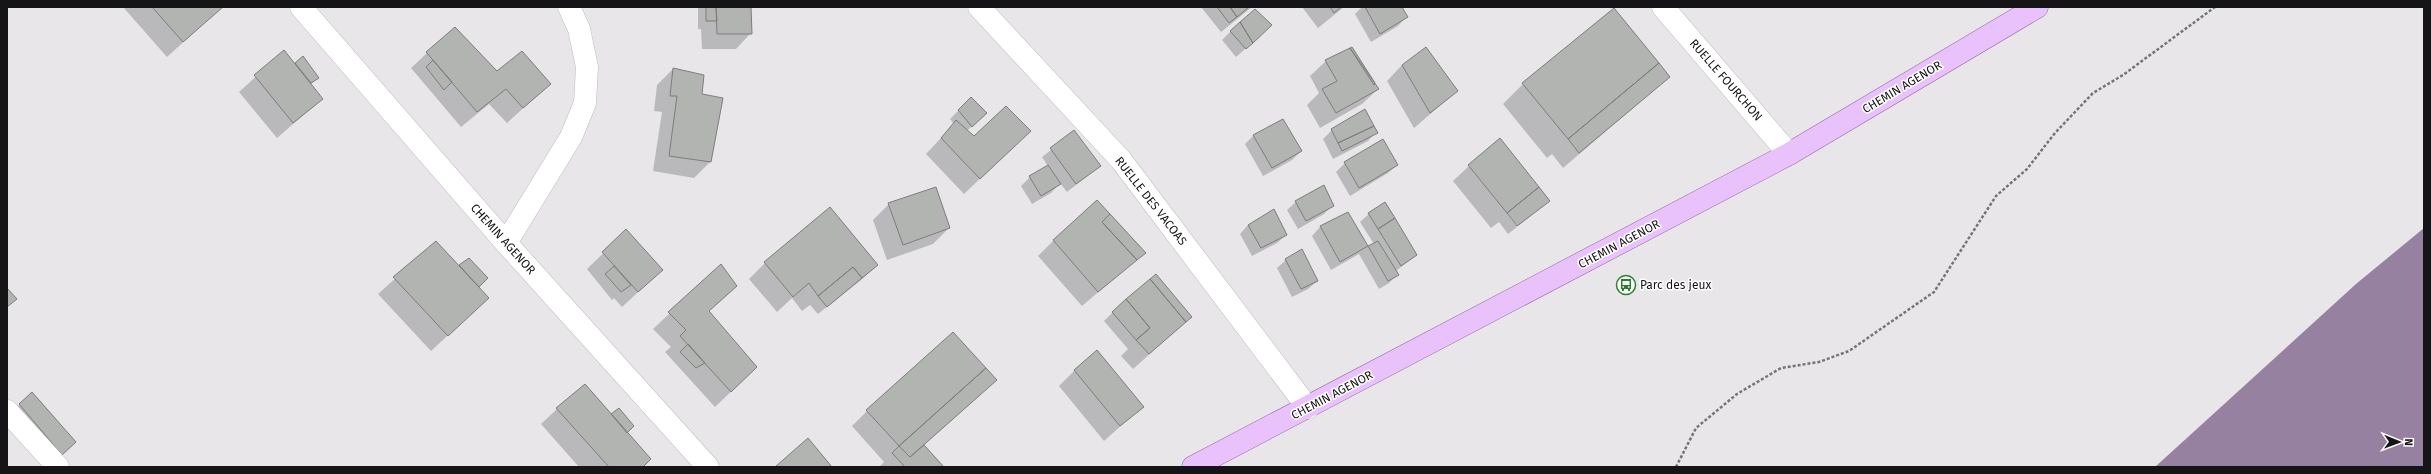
<svg xmlns="http://www.w3.org/2000/svg" width="2431" height="474" font-family="'Fira Sans',sans-serif">
<style>
.water{fill:#9681a0}
.shadow{fill:#0003}
.building{fill:#b1b4b1;stroke:#7c7e7b}
.lines{fill:none;stroke-linecap:round;stroke-linejoin:round}
.minor-casing{stroke:#bdbbbe;stroke-width:23}
.major-casing{stroke:#9569aa;stroke-width:23}
.path{stroke:#757476;stroke-width:2.5;stroke-dasharray:3 2;stroke-linecap:butt}
.minor{stroke:#fff;stroke-width:22}
.major{stroke:#e9c1fb;stroke-width:22}
.labels{text-anchor:middle;stroke-width:3;stroke-linejoin:round;paint-order:stroke}
.street-label{font-size:12px;fill:#151416;stroke:#fff}
.poi-label{font-size:12px;fill:#151416;stroke:#fff;text-anchor:start}
</style>
<rect width="100%" height="100%" fill="#e8e6e9"/>
<path class="water" d="M2424,228V467H2155L2356,284Z"/>
<path class="shadow" d="M123,7H222L167,57Z
M698,7H750L751,33L736,49H702L701,29H698Z
M1201,7H1252L1221,32Z
M1302,7H1344L1318,28Z
M1362,7H1401L1406,17L1398,26L1371,42L1355,14Z
M1231,31L1262,34L1236,57L1222,40Z
M284,51L294,65L303,58L317,78L310,85L322,99L277,138L239,92Z
M427,53L497,72L550,84L507,123L489,104L461,127L411,68Z
M1326,61L1378,89L1362,104L1320,128L1307,105L1319,93L1310,76Z
M1402,65L1457,91L1414,128L1387,81Z
M673,69L700,95L721,99L710,162L694,178L653,171L662,112L654,111L657,85Z
M1669,77L1563,168L1552,154L1547,158L1503,104L1523,84Z
M971,98L985,113L967,131L974,137L1014,146L964,194L926,154L954,124L950,119Z
M1332,130L1376,132L1368,141L1333,159L1323,139Z
M1074,132L1100,166L1067,192L1060,183L1051,193L1032,204L1021,186L1030,177L1048,166L1042,157Z
M1254,135L1301,151L1292,160L1263,176L1245,144Z
M1345,163L1397,165L1388,173L1350,196L1336,172Z
M1469,166L1549,201L1518,226L1509,214H1507L1517,227L1508,234L1499,222L1491,228L1453,181Z
M1296,202L1333,205L1324,214L1298,229L1287,210Z
M889,204L949,228L933,244L887,260L873,220Z
M1348,213L1368,247L1374,244L1360,222L1369,214L1416,255L1396,271L1398,274L1389,283L1379,289L1359,254L1331,270L1312,236L1320,227Z
M1248,225L1286,235L1277,243L1252,256L1240,234Z
M626,231L662,270L622,307L614,298L612,300L587,269Z
M1054,240L1144,253L1082,306L1038,256Z
M436,242L459,267L469,259L486,278L478,287L472,313L431,351L378,294Z
M1286,260L1317,281L1308,289L1292,297L1277,268Z
M765,263L877,265L861,280L818,314L810,305L802,311L792,298L777,312L749,279Z
M721,265L736,286L708,312L740,383L715,407L665,352L671,347L653,329Z
M1113,312L1191,317L1133,369L1121,356L1128,349L1104,321Z
M1075,370L1142,407L1104,441L1059,386Z
M32,393L74,442L53,462L11,413Z
M980,395L923,446L943,467H879L884,462L852,426L867,411Z
M557,409L626,433L642,467H579L541,424Z"/>
<path class="building" d="M152,7H223L183,42Z
M706,7H716L717,21H706Z
M716,7H751L752,34H717Z
M1217,7H1230L1237,17L1229,23Z
M1230,7H1249L1237,17Z
M1330,7H1341L1334,13Z
M1365,7H1402L1408,17L1380,34Z
M1614,8L1659,63L1568,139L1522,83Z
M1255,9L1272,25L1253,43L1240,22Z
M1240,22L1253,43L1246,49L1230,31Z
M455,27L497,71L522,51L551,84L523,108L506,89L477,112L426,52Z
M1352,47L1375,83L1374,85L1350,48Z
M1426,47L1458,91L1430,113L1402,65Z
M1350,48L1379,89L1336,113L1322,89L1337,81L1325,60Z
M284,50L323,99L293,123L254,75Z
M303,56L319,78L311,83L295,63Z
M433,60L452,82L444,90L426,67Z
M1659,63L1670,77L1579,153L1568,139Z
M673,68L704,75L702,94L723,98L711,162L669,156L677,96H670Z
M971,97L987,113L972,127L958,110Z
M1006,106L1031,131L980,179L941,138L956,120L974,136Z
M1365,109L1374,126L1338,143L1331,129Z
M1283,119L1302,151L1272,168L1253,135Z
M1374,126L1378,133L1342,151L1338,143Z
M1074,130L1101,166L1076,184L1050,148Z
M1500,138L1539,187L1507,213L1468,165Z
M1383,139L1398,165L1359,188L1344,162Z
M1048,165L1061,184L1041,196L1029,176Z
M1324,185L1334,206L1306,221L1295,201Z
M936,187L950,228L903,245L888,203Z
M1539,187L1550,201L1517,226L1507,213Z
M1097,200L1110,214L1102,222L1137,260L1098,292L1053,240Z
M1385,202L1395,218L1378,229L1368,213Z
M830,207L878,265L862,278L853,267L818,296L809,283L793,297L764,262Z
M1274,209L1287,235L1261,248L1248,225Z
M1348,212L1368,246L1340,262L1320,226Z
M1110,214L1146,253L1137,260L1102,222Z
M1395,218L1417,255L1401,266L1378,229Z
M626,229L663,270L638,292L602,252Z
M436,241L489,298L448,336L393,277Z
M1378,241L1399,275L1388,281L1368,246Z
M1302,249L1318,281L1301,289L1285,259Z
M469,258L488,278L479,287L459,265Z
M721,264L737,286L709,311L757,367L731,392L680,336L686,330L668,312Z
M614,266L631,285L621,292L605,274Z
M853,267L862,278L827,307L818,296Z
M1156,274L1192,317L1186,322L1150,279Z
M1150,279L1186,322L1149,354L1136,340L1150,328L1126,299Z
M7,288L17,299L7,307Z
M1126,299L1150,328L1136,340L1112,312Z
M953,332L986,368L899,446L866,410Z
M688,344L705,363L696,368L680,352Z
M1097,350L1144,407L1120,426L1074,370Z
M986,368L997,380L910,457L899,446Z
M585,384L651,459L643,467H609L556,408Z
M32,392L76,442L62,455L19,404Z
M619,408L634,426L627,433L611,414Z
M808,438L832,467H775Z
M924,445L944,467H905L892,453L899,446L910,457Z"/>
<g class="lines">
<g class="minor-casing">
<path id="minor" d="M301,7L506,243L708,467
M979,7L1121,160L1308,408
M1663,7L1789,154
M506,243L571,137L585,103L587,67L579,29L569,7
M7,411L58,467"/>
</g>
<g class="major-casing">
<path id="major" d="M1193,467L1789,154L2037,7"/>
</g>
<path class="path" d="M1676,467L1696,428L1737,394L1781,368L1819,362L1849,351L1934,292L1996,196L2027,169L2055,133L2093,93L2123,75L2215,7"/>
<use href="#minor" class="minor"/>
<use href="#major" class="major"/>
</g>
<defs>
<g id="bus-ring" transform="scale(1)"><circle r="9.5" fill="#fff" stroke="#2b7f2c" stroke-width="1.5"/><path d="M-5-6H5V4H4V6H2V4H-2V6H-4V4H-5ZM-3.5-4V0h7V-4ZM-3.5 1.2v1.5H-2V1.2ZM2 1.2v1.5H3.5V1.2Z" fill="#2b7f2c"/></g>
</defs>
<g fill-rule="evenodd">
<use href="#bus-ring" x="1626" y="285"/>
</g>
<g class="labels">
<g class="street-label">
<text transform="translate(1726 80) rotate(49)" y="4">RUELLE FOURCHON</text>
<text transform="translate(1902 87) rotate(-31)" y="4">CHEMIN AGENOR</text>
<text transform="translate(1151 201) rotate(52)" y="4">RUELLE DES VACOAS</text>
<text transform="translate(503 239) rotate(48)" y="4">CHEMIN AGENOR</text>
<text transform="translate(1619 244) rotate(-28)" y="4">CHEMIN AGENOR</text>
<text transform="translate(1332 395) rotate(-28)" y="4">CHEMIN AGENOR</text>
</g>
<g class="poi-label">
<text x="1640" y="289">Parc des jeux</text>
</g>
</g>
<rect width="2431" height="474" fill="none" stroke="#151416" stroke-width="16"/>
<g transform="translate(2399 442) rotate(91)" stroke="#ffffff" stroke-width="3" paint-order="stroke">
<path d="M0-3L7 15L0 10L-7 15Z" fill="#151416"/>
<text y="-6" font-size="11" font-weight="bold" text-anchor="middle" fill="#151416">N</text>
</g>
</svg>
